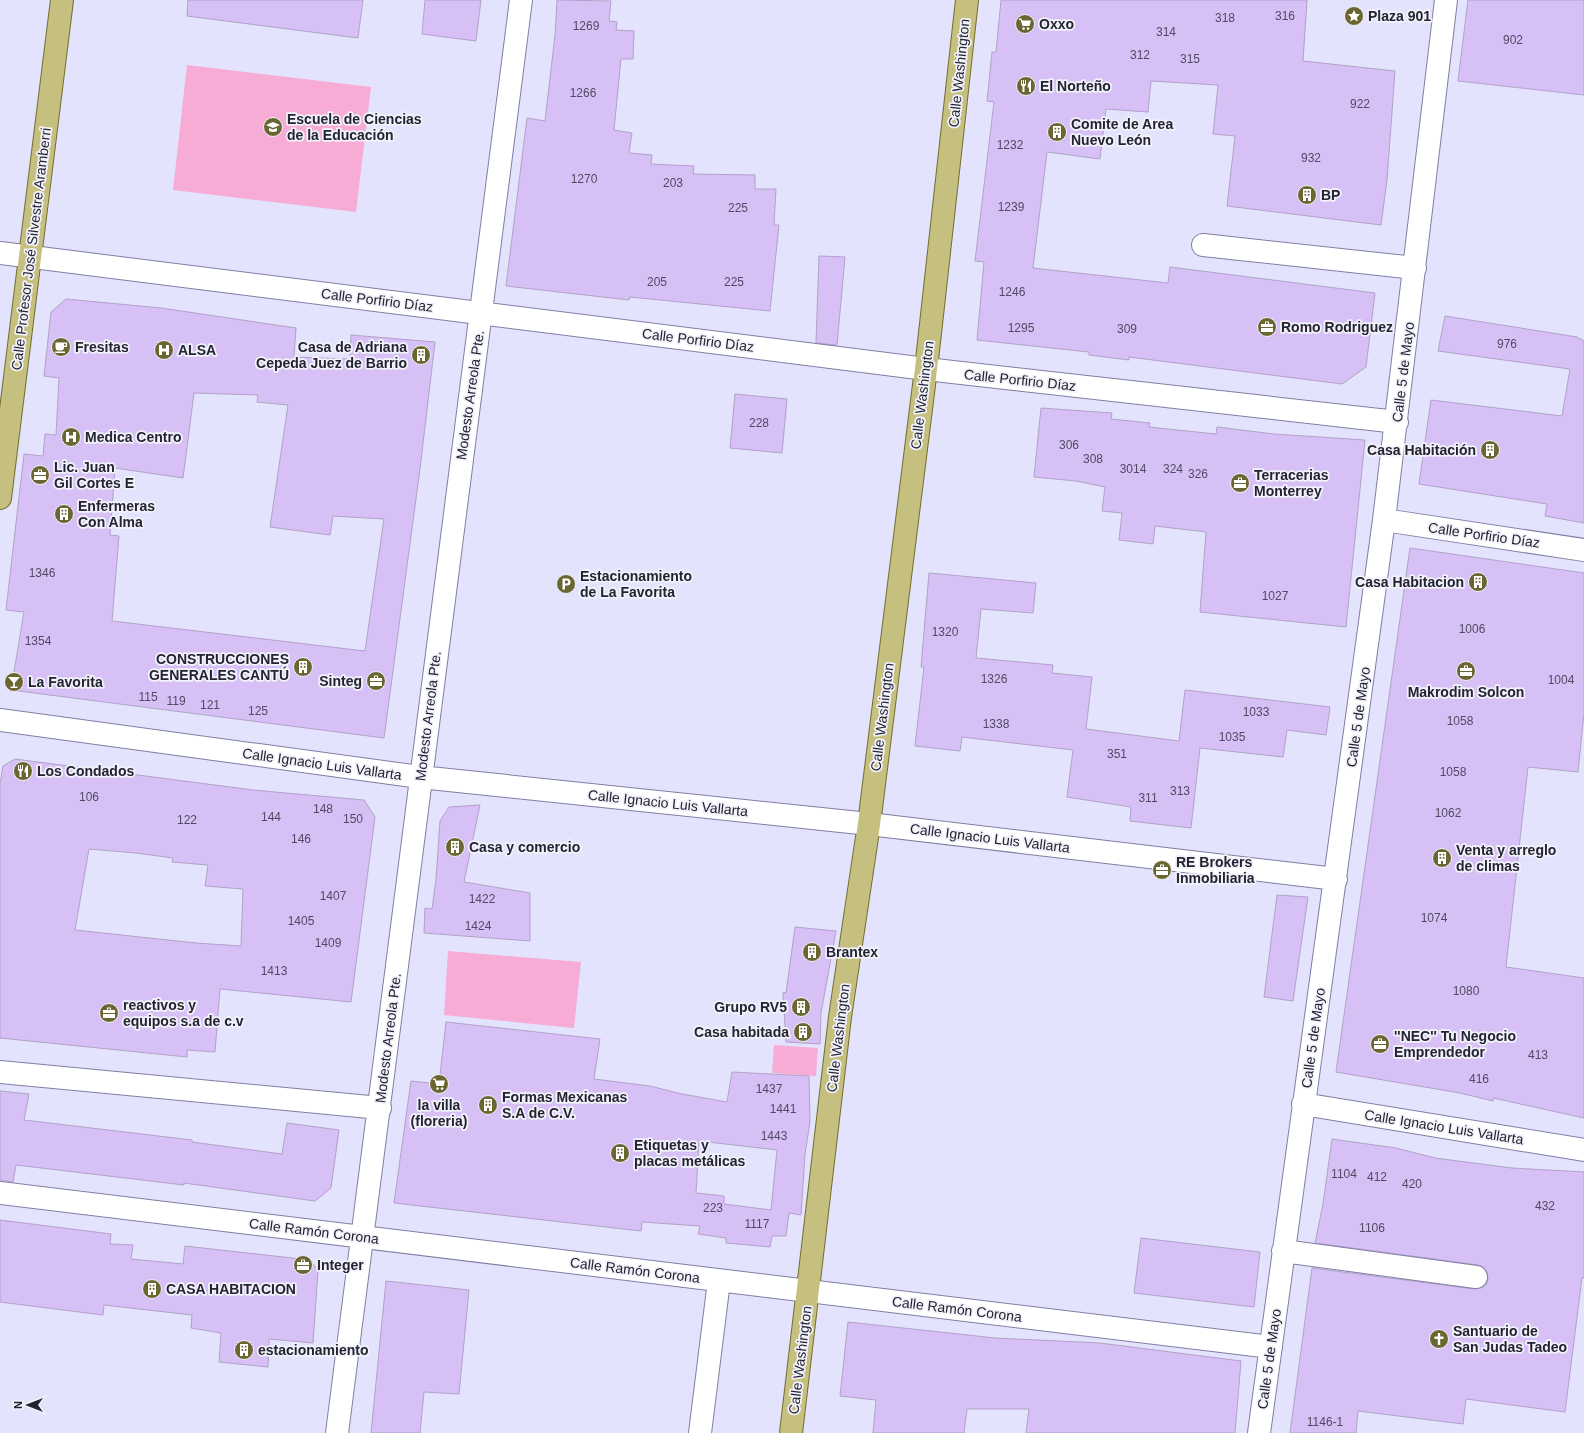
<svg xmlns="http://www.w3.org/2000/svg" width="1584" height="1433" font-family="Arial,sans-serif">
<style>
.green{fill:#f7acd6}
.building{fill:#d7c0f6;stroke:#b2a1c8;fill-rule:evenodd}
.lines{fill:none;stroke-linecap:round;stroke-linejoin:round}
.minor-casing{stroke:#7f7fa6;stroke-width:24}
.major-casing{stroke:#736d2e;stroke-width:24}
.minor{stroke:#fff;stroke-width:22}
.major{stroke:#c5bf80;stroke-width:22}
.labels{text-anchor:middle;stroke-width:3.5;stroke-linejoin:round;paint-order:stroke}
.number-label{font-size:12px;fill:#504a63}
.poi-label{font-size:14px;font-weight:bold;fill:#232332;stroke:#f2f2fb;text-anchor:start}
.street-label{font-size:14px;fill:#232332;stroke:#f2f2fb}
</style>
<rect width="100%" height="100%" fill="#e3e3fd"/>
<path class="green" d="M187,65L371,87L356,212L173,190Z
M448,951L581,962L574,1028L444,1015Z
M774,1045L818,1048L816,1076L772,1073Z"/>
<path class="building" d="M188,0H363L358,38L187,16Z
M425,0H481L476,41L422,34Z
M557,0L611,1L609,21L617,22L616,30L634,31L633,59H621L614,130L632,133L629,153L652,155L651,164L694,166L693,174L755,175V189H776L774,225H779L770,311L630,297L629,300L506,286L527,118L545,121L555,35Z
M1001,0H1307L1303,61L1395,71L1387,180L1381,225L1227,206L1235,136L1213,134L1218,85L1151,81L1148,112L1106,109L1100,159L1047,152L1033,268L1168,283L1170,267L1375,293L1366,367L1342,384L1129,357V360L1089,355V352L977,340L984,262L975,261L994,102L987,101L992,52H996Z
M1468,0H1584V95L1458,81Z
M819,256L845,257L837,345L816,343Z
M66,299L161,308L296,328L294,357L350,359L351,335L435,342L420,469L384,738L11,690L24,612L6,610L24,454L43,456L45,434L56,435L59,378L44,376L51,312ZM194,393L258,395L257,402L288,405L270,527L330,535L333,516L384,519L365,651L112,621L119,536L110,535L115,468L183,478Z
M1445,316L1577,337L1584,341V523L1545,516L1547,504L1419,484L1431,400L1562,416L1570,369L1438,351Z
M735,394L787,399L782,453L730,448Z
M1041,408L1112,413L1111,419L1150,423L1149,427L1216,434L1217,427L1274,434L1365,440L1346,627L1200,612L1206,532L1155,526L1153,544L1119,540L1122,513L1102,511L1105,487L1076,481L1034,477Z
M1410,548L1584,573V713L1578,772L1528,767L1506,967L1584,978V1118L1493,1098V1101L1460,1093L1336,1072Z
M929,573L1036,583L1033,613L981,609L976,658L1053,665L1052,673L1092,677L1086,729L1179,741L1185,690L1330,707L1326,735L1287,730L1283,757L1200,748L1191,828L1130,821L1131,807L1067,797L1073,750L962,737L960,751L915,746L924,667H921Z
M15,759L253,790L364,800L375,817L351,1002L220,989L215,1052L187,1050V1057L0,1038V784L3,766ZM89,849L136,853L173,858L172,862L208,865L205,886L243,889L241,946L196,943L75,930Z
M480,805L464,882L530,893V941L424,933L425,908L432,909L436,879L440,821L449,807Z
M1277,895L1308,897L1293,1001L1264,997Z
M795,927L836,931L821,1013L820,1044L786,1042L783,992L786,993Z
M446,1022L600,1039L594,1079L650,1086L682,1094L727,1102L732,1072L809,1076L810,1122L805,1154L801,1215L789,1213L786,1236H772L770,1247L726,1243V1238L698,1234L700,1226L642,1222L641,1231L394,1203L411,1081L439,1084ZM699,1141L777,1150L771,1210L724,1204V1196L696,1193Z
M0,1091L29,1094L24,1120L192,1140V1142L282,1154L287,1123L339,1130L331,1188L315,1201L184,1183V1185L16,1165L13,1182L0,1180Z
M1332,1139L1396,1148L1435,1158L1512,1168L1584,1172V1278H1582L1565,1412L1466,1399L1463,1424L1358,1411L1356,1433H1290L1312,1268L1474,1289L1481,1288L1486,1285L1488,1279L1487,1272L1483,1267L1478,1265L1315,1243L1323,1204Z
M0,1220L111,1234L110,1244L133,1245L131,1259L183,1264L185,1246L310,1260L318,1271L313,1343L269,1339L268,1367L219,1362L221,1333L191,1328L192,1315L104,1305L103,1315L0,1302Z
M1141,1238L1260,1252L1254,1307L1134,1293Z
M386,1281L469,1290L459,1394L424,1392L420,1433H371Z
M848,1322L995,1338L1100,1343L1241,1361L1235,1433H1026L1029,1409H967L964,1433H873L876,1400L840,1396Z"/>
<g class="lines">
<g class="minor-casing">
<path id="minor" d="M1203,245L1415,268
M0,253L926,369L1397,422
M1384,520L1584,550
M0,720L420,777L869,824L1336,879
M0,1072L380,1108
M1303,1104L1584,1150
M0,1193L1271,1347
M1283,1251L1476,1277
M337,1433L521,0
M700,1433L719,1281
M1259,1433L1384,520L1446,0"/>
</g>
<g class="major-casing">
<path id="major" d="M0,498L62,0
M791,1433L840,1017L869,824L926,369L967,0"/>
</g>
<use href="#minor" class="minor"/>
<use href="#major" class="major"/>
</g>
<defs>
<g id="sight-disc" transform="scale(1)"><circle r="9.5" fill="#6a6632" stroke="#f2f2fb"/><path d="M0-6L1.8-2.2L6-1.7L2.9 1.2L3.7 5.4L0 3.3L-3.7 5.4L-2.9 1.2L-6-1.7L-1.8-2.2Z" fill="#fff"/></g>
<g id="supermarket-disc" transform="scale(1)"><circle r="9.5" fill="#6a6632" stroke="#f2f2fb"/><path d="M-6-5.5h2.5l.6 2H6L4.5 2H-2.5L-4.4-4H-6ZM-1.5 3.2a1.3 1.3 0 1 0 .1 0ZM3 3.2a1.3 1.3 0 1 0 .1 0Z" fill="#fff"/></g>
<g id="restaurant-disc" transform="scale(1)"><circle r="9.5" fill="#6a6632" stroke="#f2f2fb"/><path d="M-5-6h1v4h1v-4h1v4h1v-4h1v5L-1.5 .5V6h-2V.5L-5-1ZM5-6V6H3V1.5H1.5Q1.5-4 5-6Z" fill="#fff"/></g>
<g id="school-disc" transform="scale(1)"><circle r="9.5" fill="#6a6632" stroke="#f2f2fb"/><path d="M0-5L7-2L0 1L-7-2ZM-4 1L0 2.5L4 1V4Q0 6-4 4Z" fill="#fff"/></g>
<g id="building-disc" transform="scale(1)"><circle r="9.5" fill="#6a6632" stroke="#f2f2fb"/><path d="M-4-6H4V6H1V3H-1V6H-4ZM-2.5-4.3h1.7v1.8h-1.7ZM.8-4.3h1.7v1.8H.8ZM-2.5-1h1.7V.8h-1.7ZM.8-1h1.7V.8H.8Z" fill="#fff"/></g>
<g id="office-disc" transform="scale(1)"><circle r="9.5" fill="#6a6632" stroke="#f2f2fb"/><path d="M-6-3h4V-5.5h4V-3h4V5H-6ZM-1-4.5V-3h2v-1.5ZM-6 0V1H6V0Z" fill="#fff"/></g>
<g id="cafe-disc" transform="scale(1)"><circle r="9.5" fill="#6a6632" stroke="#f2f2fb"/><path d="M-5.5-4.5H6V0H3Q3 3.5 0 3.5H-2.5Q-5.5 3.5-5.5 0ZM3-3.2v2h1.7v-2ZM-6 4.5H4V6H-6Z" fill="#fff"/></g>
<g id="hospital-disc" transform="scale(1)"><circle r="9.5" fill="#6a6632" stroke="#f2f2fb"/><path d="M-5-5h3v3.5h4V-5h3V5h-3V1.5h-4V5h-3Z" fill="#fff"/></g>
<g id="parking-disc" transform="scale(1)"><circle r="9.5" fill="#6a6632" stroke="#f2f2fb"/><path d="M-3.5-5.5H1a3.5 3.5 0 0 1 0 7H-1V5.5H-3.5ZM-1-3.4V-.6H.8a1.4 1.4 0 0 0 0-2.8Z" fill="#fff"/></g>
<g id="bar-disc" transform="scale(1)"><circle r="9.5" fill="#6a6632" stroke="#f2f2fb"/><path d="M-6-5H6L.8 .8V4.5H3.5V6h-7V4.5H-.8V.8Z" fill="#fff"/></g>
<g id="church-disc" transform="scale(1)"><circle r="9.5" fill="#6a6632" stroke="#f2f2fb"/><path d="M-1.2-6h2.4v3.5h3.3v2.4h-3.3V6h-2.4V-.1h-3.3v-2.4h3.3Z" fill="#fff"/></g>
</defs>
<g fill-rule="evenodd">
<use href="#sight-disc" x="1354" y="16"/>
<use href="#supermarket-disc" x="1025" y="24"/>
<use href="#restaurant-disc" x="1026" y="86"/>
<use href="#school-disc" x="273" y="127"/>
<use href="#building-disc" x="1057" y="132"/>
<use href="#building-disc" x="1307" y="195"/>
<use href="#office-disc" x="1267" y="327"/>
<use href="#cafe-disc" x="61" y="347"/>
<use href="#hospital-disc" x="164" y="350"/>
<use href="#building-disc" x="421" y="355"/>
<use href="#hospital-disc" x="71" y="437"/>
<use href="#building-disc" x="1490" y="450"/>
<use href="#office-disc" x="40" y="475"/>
<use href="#office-disc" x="1240" y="483"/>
<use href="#building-disc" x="64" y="514"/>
<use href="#building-disc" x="1478" y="582"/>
<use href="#parking-disc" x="566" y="584"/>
<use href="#building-disc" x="303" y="667"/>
<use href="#office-disc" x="1466" y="671"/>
<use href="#office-disc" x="376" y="681"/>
<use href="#bar-disc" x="14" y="682"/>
<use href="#restaurant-disc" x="23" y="771"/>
<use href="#building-disc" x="455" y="847"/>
<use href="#building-disc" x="1442" y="858"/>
<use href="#office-disc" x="1162" y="870"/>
<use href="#building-disc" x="812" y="952"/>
<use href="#building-disc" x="801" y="1007"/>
<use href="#office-disc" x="109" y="1013"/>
<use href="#building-disc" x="803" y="1032"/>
<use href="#office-disc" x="1380" y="1044"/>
<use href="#supermarket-disc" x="439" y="1084"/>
<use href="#building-disc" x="488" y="1105"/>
<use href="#building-disc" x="620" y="1153"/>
<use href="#office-disc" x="303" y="1265"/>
<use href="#building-disc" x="152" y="1289"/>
<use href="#church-disc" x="1439" y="1339"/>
<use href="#building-disc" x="244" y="1350"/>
</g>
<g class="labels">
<g class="number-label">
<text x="1285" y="20">316</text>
<text x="1225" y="22">318</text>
<text x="586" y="30">1269</text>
<text x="1166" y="36">314</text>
<text x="1513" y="44">902</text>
<text x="1140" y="59">312</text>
<text x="1190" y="63">315</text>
<text x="583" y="97">1266</text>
<text x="1360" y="108">922</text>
<text x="1010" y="149">1232</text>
<text x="1311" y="162">932</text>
<text x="584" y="183">1270</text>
<text x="673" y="187">203</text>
<text x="1011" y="211">1239</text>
<text x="738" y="212">225</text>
<text x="657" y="286">205</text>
<text x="734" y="286">225</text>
<text x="1012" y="296">1246</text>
<text x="1021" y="332">1295</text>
<text x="1127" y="333">309</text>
<text x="1507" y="348">976</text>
<text x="759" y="427">228</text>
<text x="1069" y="449">306</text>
<text x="1093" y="463">308</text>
<text x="1133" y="473">3014</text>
<text x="1173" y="473">324</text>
<text x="1198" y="478">326</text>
<text x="42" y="577">1346</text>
<text x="1275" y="600">1027</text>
<text x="1472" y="633">1006</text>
<text x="945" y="636">1320</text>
<text x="38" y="645">1354</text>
<text x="994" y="683">1326</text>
<text x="1561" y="684">1004</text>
<text x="148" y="701">115</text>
<text x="176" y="705">119</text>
<text x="210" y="709">121</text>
<text x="258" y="715">125</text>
<text x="1256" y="716">1033</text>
<text x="1460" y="725">1058</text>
<text x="996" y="728">1338</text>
<text x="1232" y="741">1035</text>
<text x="1117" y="758">351</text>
<text x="1453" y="776">1058</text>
<text x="1180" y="795">313</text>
<text x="89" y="801">106</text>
<text x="1148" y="802">311</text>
<text x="323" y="813">148</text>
<text x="1448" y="817">1062</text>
<text x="271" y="821">144</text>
<text x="353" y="823">150</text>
<text x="187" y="824">122</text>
<text x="301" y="843">146</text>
<text x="333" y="900">1407</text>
<text x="482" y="903">1422</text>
<text x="1434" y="922">1074</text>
<text x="301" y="925">1405</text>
<text x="478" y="930">1424</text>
<text x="328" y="947">1409</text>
<text x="274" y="975">1413</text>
<text x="1466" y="995">1080</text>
<text x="1538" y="1059">413</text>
<text x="1479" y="1083">416</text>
<text x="769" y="1093">1437</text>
<text x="783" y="1113">1441</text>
<text x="774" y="1140">1443</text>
<text x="1344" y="1178">1104</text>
<text x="1377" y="1181">412</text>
<text x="1412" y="1188">420</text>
<text x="1545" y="1210">432</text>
<text x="713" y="1212">223</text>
<text x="757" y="1228">1117</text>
<text x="1372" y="1232">1106</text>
<text x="1325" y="1426">1146-1</text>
</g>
<g class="poi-label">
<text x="1368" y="21">Plaza 901</text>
<text x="1039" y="29">Oxxo</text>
<text x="1040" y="91">El Norteño</text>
<text x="287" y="124">Escuela de Ciencias<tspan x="287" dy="16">de la Educación</tspan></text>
<text x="1071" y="129">Comite de Area<tspan x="1071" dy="16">Nuevo León</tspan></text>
<text x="1321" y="200">BP</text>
<text x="1281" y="332">Romo Rodriguez</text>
<text x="75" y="352">Fresitas</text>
<text x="407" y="352" text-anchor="end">Casa de Adriana<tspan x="407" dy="16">Cepeda Juez de Barrio</tspan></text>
<text x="178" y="355">ALSA</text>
<text x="85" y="442">Medica Centro</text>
<text x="1476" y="455" text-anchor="end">Casa Habitación</text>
<text x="54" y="472">Lic. Juan<tspan x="54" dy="16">Gil Cortes E</tspan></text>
<text x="1254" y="480">Terracerias<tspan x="1254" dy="16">Monterrey</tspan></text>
<text x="78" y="511">Enfermeras<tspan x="78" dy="16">Con Alma</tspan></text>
<text x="580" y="581">Estacionamiento<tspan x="580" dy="16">de La Favorita</tspan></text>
<text x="1464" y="587" text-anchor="end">Casa Habitacion</text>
<text x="289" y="664" text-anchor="end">CONSTRUCCIONES<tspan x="289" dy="16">GENERALES CANTÚ</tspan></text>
<text x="362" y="686" text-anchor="end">Sinteg</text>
<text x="28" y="687">La Favorita</text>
<text x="1466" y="697" text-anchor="middle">Makrodim Solcon</text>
<text x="37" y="776">Los Condados</text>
<text x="469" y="852">Casa y comercio</text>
<text x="1456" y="855">Venta y arreglo<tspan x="1456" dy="16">de climas</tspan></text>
<text x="1176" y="867">RE Brokers<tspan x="1176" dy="16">Inmobiliaria</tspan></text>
<text x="826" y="957">Brantex</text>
<text x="123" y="1010">reactivos y<tspan x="123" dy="16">equipos s.a de c.v</tspan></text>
<text x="787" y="1012" text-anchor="end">Grupo RV5</text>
<text x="789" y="1037" text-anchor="end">Casa habitada</text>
<text x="1394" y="1041">''NEC'' Tu Negocio<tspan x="1394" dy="16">Emprendedor</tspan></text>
<text x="502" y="1102">Formas Mexicanas<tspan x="502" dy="16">S.A de C.V.</tspan></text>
<text x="439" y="1110" text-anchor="middle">la villa<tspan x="439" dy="16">(floreria)</tspan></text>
<text x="634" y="1150">Etiquetas y<tspan x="634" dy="16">placas metálicas</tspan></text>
<text x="317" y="1270">Integer</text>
<text x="166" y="1294">CASA HABITACION</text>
<text x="1453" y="1336">Santuario de<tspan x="1453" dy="16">San Judas Tadeo</tspan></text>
<text x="258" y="1355">estacionamiento</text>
</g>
<g class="street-label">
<text transform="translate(959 73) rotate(-84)" y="5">Calle Washington</text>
<text transform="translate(31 249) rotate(-83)" y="5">Calle Profesor José Silvestre Aramberri</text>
<text transform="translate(377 300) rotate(7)" y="5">Calle Porfirio Díaz</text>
<text transform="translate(698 340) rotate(7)" y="5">Calle Porfirio Díaz</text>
<text transform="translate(1403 372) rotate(-83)" y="5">Calle 5 de Mayo</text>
<text transform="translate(1020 380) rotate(6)" y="5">Calle Porfirio Díaz</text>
<text transform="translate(470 395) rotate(-82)" y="5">Modesto Arreola Pte.</text>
<text transform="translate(922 395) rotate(-83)" y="5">Calle Washington</text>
<text transform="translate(1484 535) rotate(8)" y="5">Calle Porfirio Díaz</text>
<text transform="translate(428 716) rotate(-83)" y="5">Modesto Arreola Pte.</text>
<text transform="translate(882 717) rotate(-83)" y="5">Calle Washington</text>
<text transform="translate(1358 717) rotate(-82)" y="5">Calle 5 de Mayo</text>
<text transform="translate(322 764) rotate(8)" y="5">Calle Ignacio Luis Vallarta</text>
<text transform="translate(668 803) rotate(6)" y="5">Calle Ignacio Luis Vallarta</text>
<text transform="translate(990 838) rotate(7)" y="5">Calle Ignacio Luis Vallarta</text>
<text transform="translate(388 1038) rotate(-83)" y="5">Modesto Arreola Pte.</text>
<text transform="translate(838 1038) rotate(-83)" y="5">Calle Washington</text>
<text transform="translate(1313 1038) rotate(-82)" y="5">Calle 5 de Mayo</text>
<text transform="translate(1444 1127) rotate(9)" y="5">Calle Ignacio Luis Vallarta</text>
<text transform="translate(314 1231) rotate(7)" y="5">Calle Ramón Corona</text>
<text transform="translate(635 1270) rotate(7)" y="5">Calle Ramón Corona</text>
<text transform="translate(957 1309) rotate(7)" y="5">Calle Ramón Corona</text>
<text transform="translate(1269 1359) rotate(-82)" y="5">Calle 5 de Mayo</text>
<text transform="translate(800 1360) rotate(-83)" y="5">Calle Washington</text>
</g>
</g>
<g transform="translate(28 1405) rotate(270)" stroke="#f2f2fb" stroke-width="3" paint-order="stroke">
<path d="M0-3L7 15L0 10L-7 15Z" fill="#232332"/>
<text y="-6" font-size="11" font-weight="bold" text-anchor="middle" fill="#232332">N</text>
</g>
</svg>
